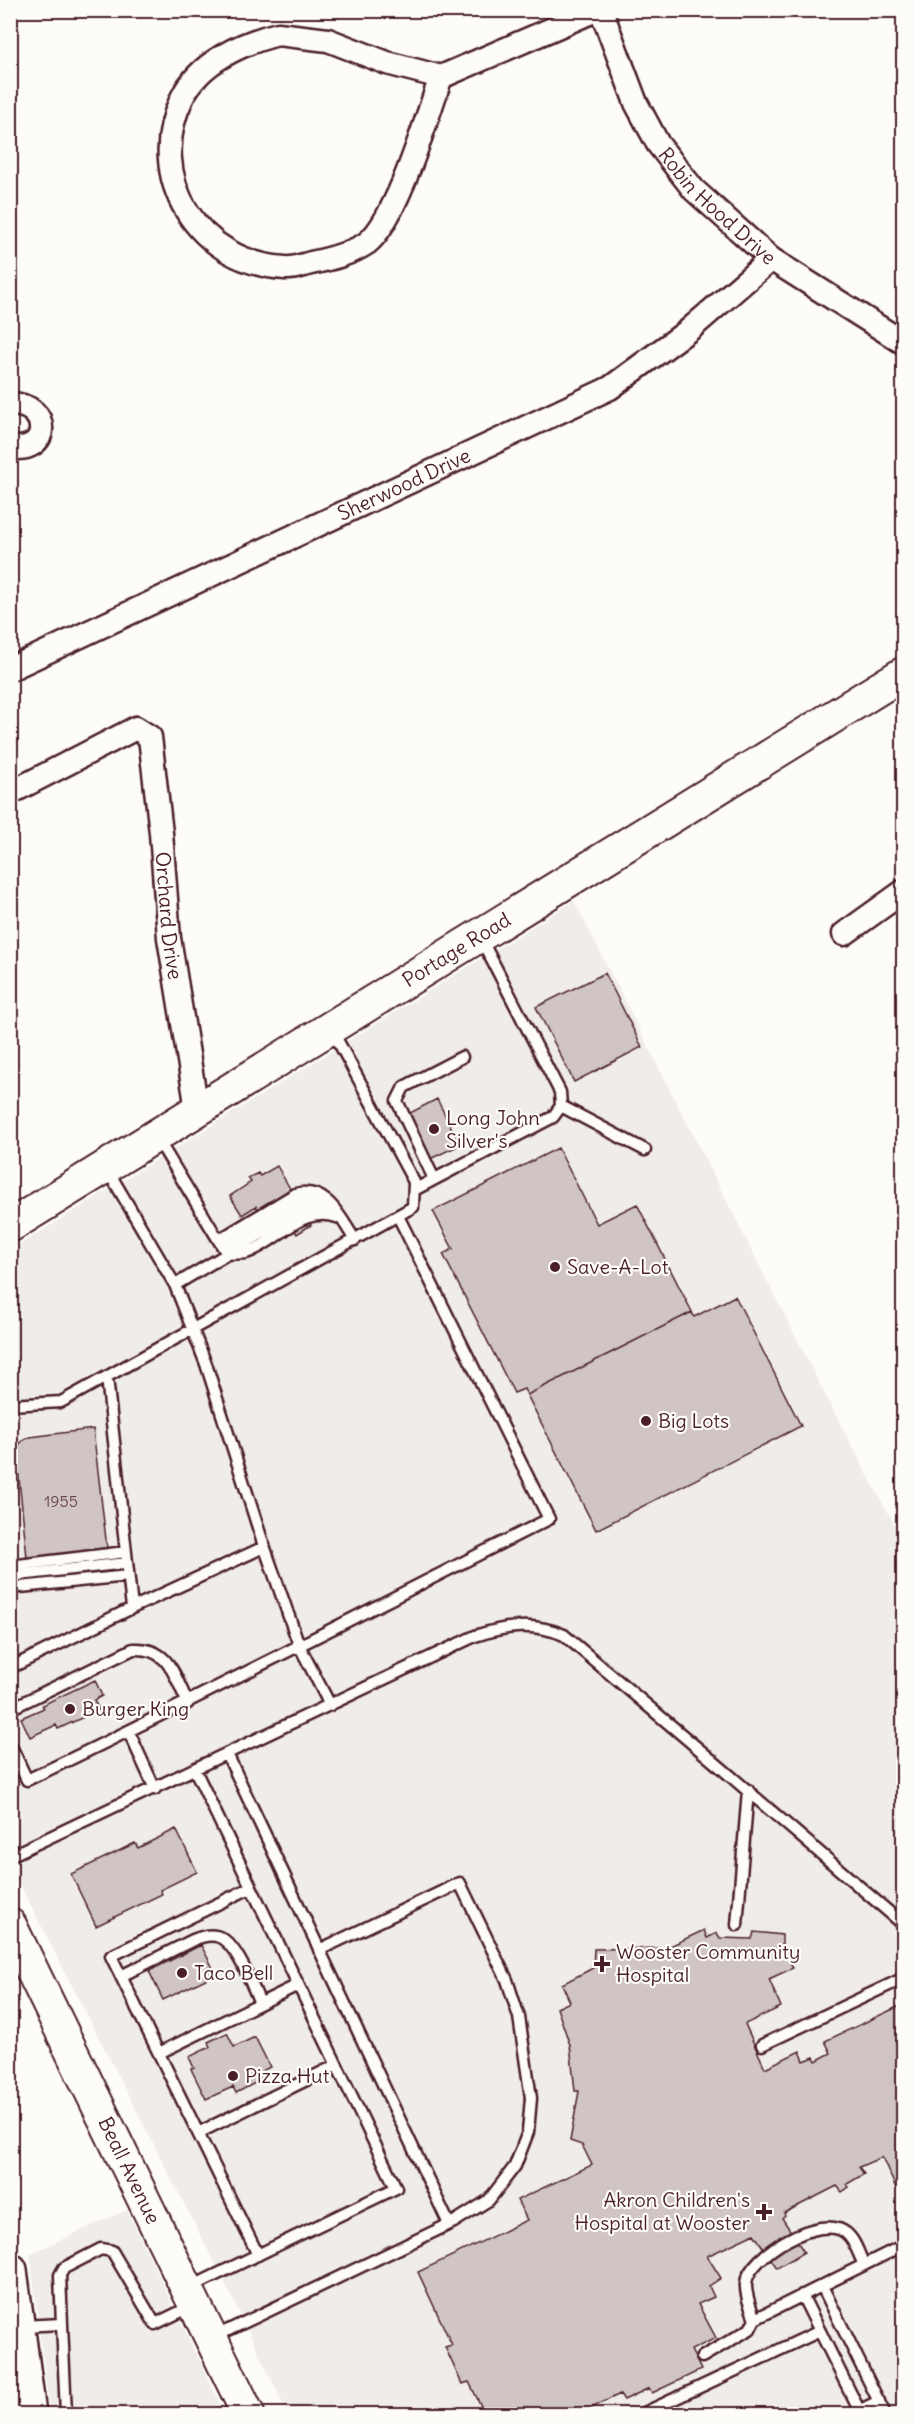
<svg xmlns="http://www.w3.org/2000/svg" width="914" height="2425" font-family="Delius,sans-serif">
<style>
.built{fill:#f0ece8}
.building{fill:#d0c5c4;stroke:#4a1f2b;stroke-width:1.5}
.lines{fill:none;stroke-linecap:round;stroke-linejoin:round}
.lane-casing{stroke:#4a1f2b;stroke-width:15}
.street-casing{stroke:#4a1f2b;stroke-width:27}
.secondary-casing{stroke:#4a1f2b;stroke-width:36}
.primary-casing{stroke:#4a1f2b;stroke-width:38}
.lane{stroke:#fdfcf7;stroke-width:10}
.street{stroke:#fdfcf7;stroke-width:22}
.secondary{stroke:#fdfcf7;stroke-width:32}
.primary{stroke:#fdfcf7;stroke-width:33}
.poi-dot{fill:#4a1f2b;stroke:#fdfcf7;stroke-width:2}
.labels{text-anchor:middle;stroke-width:4.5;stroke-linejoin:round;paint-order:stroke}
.number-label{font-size:16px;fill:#6c4851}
.street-label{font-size:20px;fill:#4a1f2b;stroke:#fdfcf7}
.poi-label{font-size:20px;fill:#4a1f2b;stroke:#fdfcf7;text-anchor:start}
</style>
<rect width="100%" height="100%" fill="#fdfcf7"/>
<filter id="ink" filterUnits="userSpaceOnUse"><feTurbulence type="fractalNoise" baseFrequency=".0167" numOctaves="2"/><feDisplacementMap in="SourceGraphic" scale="12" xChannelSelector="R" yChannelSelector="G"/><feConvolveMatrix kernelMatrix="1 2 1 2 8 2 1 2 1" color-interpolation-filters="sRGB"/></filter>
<g filter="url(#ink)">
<path class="built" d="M574,901L837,1418L903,1541V2414H288L225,2283L11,1867V1250Z
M127,2210L225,2414H50L30,2254Z"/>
<path class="building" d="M605,973L642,1047L574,1082L536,1007Z
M437,1099L460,1145L430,1159L408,1114Z
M558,1148L597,1224L637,1204L692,1312L527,1395L524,1389L514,1393L443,1254L453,1249L433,1211Z
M277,1166L311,1225L297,1234L274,1199L258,1209L256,1206L242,1215L230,1196L251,1182L248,1178L258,1173L260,1176Z
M735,1296L801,1426L596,1530L527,1395L692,1312L694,1317Z
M93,1429L107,1548L81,1551L83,1567L64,1569L62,1554L27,1558L16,1449L22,1441L30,1437Z
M95,1680L102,1696L94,1700L99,1710L58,1729L56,1725L30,1737L21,1718L44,1708L42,1705Z
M176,1829L197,1872L160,1890L162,1894L96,1926L71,1874L135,1843L138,1848Z
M704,1930L707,1938L717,1933L720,1938L752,1939L754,1932L782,1935V1944L793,1968L769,1979L781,2007L745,2024L765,2068L800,2051L804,2061L814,2057L816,2061L831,2053L825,2041L904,2004V2190L902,2186L896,2188L882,2157L859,2167L864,2174L847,2184L849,2187L842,2192L837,2186L784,2213L785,2216L782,2218L804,2252L777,2268L754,2234L707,2256L721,2278L709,2286L714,2297L698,2304L716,2338L691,2350L701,2370L652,2393L649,2388L624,2400L620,2394L579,2414H485L469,2382L462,2384L445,2347L452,2345L418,2272L527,2220L517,2200L592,2165L582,2145L570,2141L579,2091H575L570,2045L557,2008L570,2002L562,1984L593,1968L594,1949L666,1948Z
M201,1945L216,1974L163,2000L149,1971Z
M227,2033L234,2047L255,2037L270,2067L258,2073L261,2080L236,2093L233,2087L206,2099L191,2069L194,2068L189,2057L210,2047L208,2042Z"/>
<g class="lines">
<g class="lane-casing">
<path id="lane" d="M561,1106L645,1150
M157,1138L227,1254L175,1285
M107,1169L175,1285L206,1364L261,1537L299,1645L330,1705
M434,1179L397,1101L404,1087L462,1057
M414,1190L553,1117L561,1106L560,1092L481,939
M219,1240L295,1194C327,1186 340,1217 355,1240
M223,1247L300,1201H321
M230,1252L304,1209L315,1206L331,1210
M227,1254C233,1253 241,1254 246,1253C280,1242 300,1203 340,1218
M107,1377L132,1608
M10,1405L61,1402L413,1207L414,1182L332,1030
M10,1566L126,1552
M10,1576L127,1563
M10,1588L128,1576
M10,1668L132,1608L264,1547
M10,1709L133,1649C170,1647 174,1676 188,1703
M129,1732L155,1789
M10,1744L27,1780C203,1697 375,1606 549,1519L398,1216
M227,1754L449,2224
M10,1856L475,1636C506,1626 534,1622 564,1635L720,1767L904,1925
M250,1888L111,1956L258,2255
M737,1925L748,1790
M121,1976L193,1940C200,1937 208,1934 216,1936C236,1940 252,1986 260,2003
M762,2045L904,1978
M159,2053L298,1985
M198,2133L337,2065
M822,2286L885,2414
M191,2287L396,2188L195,1770
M802,2295L861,2414
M755,2319C751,2308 745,2295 746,2283C749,2255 822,2212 846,2233C855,2240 859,2255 864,2265
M62,2324L60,2275L64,2268L101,2249L112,2251L155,2324L192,2306
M21,2326L62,2324L66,2414
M214,2337L454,2222L489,2200L515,2166L528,2132L531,2098L519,2017L507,1980L460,1883L319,1950
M702,2357L750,2329L755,2319L904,2245
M642,2414L820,2331
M852,2414L879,2401"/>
</g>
<g class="street-casing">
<g id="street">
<path id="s1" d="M601,10L636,103L658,144L694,190L771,259L904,343"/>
<path d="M278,34L328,40L387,63L441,77C427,116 397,220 367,243C351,254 330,259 311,263C303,265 293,269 285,268C198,263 144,177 182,98C199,62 242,43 278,34Z"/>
<path d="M441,77L596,10"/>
<path d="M10,404C52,404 51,455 10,447"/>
<path id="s2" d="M10,669L610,388L689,330L771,259"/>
<path id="s3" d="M10,793L136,728L150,737L161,833L169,938L197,1109"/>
<path d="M844,934L904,891"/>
</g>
</g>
<g class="secondary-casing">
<g id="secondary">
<path id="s4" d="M10,1226L904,673"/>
<path id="s5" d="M10,1925L248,2414"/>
</g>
</g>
<g class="primary-casing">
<path id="primary" d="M10,2270L29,2414"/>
</g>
<use href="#lane" class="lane"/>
<use href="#street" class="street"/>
<use href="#secondary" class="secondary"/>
<use href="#primary" class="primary"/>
</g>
</g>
<g class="poi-dot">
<circle cx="434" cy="1129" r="6"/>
<circle cx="555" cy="1267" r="6"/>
<circle cx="646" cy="1421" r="6"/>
<circle cx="70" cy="1709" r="6"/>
<path d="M599 1955h6v6h6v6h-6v6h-6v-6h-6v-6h6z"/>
<circle cx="182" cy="1973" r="6"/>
<circle cx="233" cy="2076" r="6"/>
<path d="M761 2203h6v6h6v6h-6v6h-6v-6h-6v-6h6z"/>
</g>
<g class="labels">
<g class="number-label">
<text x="61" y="1507">1955</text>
</g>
<g class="street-label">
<text dy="7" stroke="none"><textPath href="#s1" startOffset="232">Robin Hood Drive</textPath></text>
<text dy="7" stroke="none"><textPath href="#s2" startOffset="435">Sherwood Drive</textPath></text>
<text dy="7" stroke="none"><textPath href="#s3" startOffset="338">Orchard Drive</textPath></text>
<text dy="7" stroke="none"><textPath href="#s4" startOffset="525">Portage Road</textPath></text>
<text dy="7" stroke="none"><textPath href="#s5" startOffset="273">Beall Avenue</textPath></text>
</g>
<g class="poi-label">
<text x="446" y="1125">Long John<tspan x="446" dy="23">Silver's</tspan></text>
<text x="567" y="1274">Save-A-Lot</text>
<text x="658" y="1428">Big Lots</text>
<text x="82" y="1716">Burger King</text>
<text x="616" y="1959">Wooster Community<tspan x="616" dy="23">Hospital</tspan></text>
<text x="194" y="1980">Taco Bell</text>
<text x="245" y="2083">Pizza Hut</text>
<text x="750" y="2207" text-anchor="end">Akron Children's<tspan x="750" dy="23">Hospital at Wooster</tspan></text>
</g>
</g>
<rect width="914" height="2425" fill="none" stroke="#fdfcf7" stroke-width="36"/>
<rect x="18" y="18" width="878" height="2389" fill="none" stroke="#4a1f2b" stroke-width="2" filter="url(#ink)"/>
</svg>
